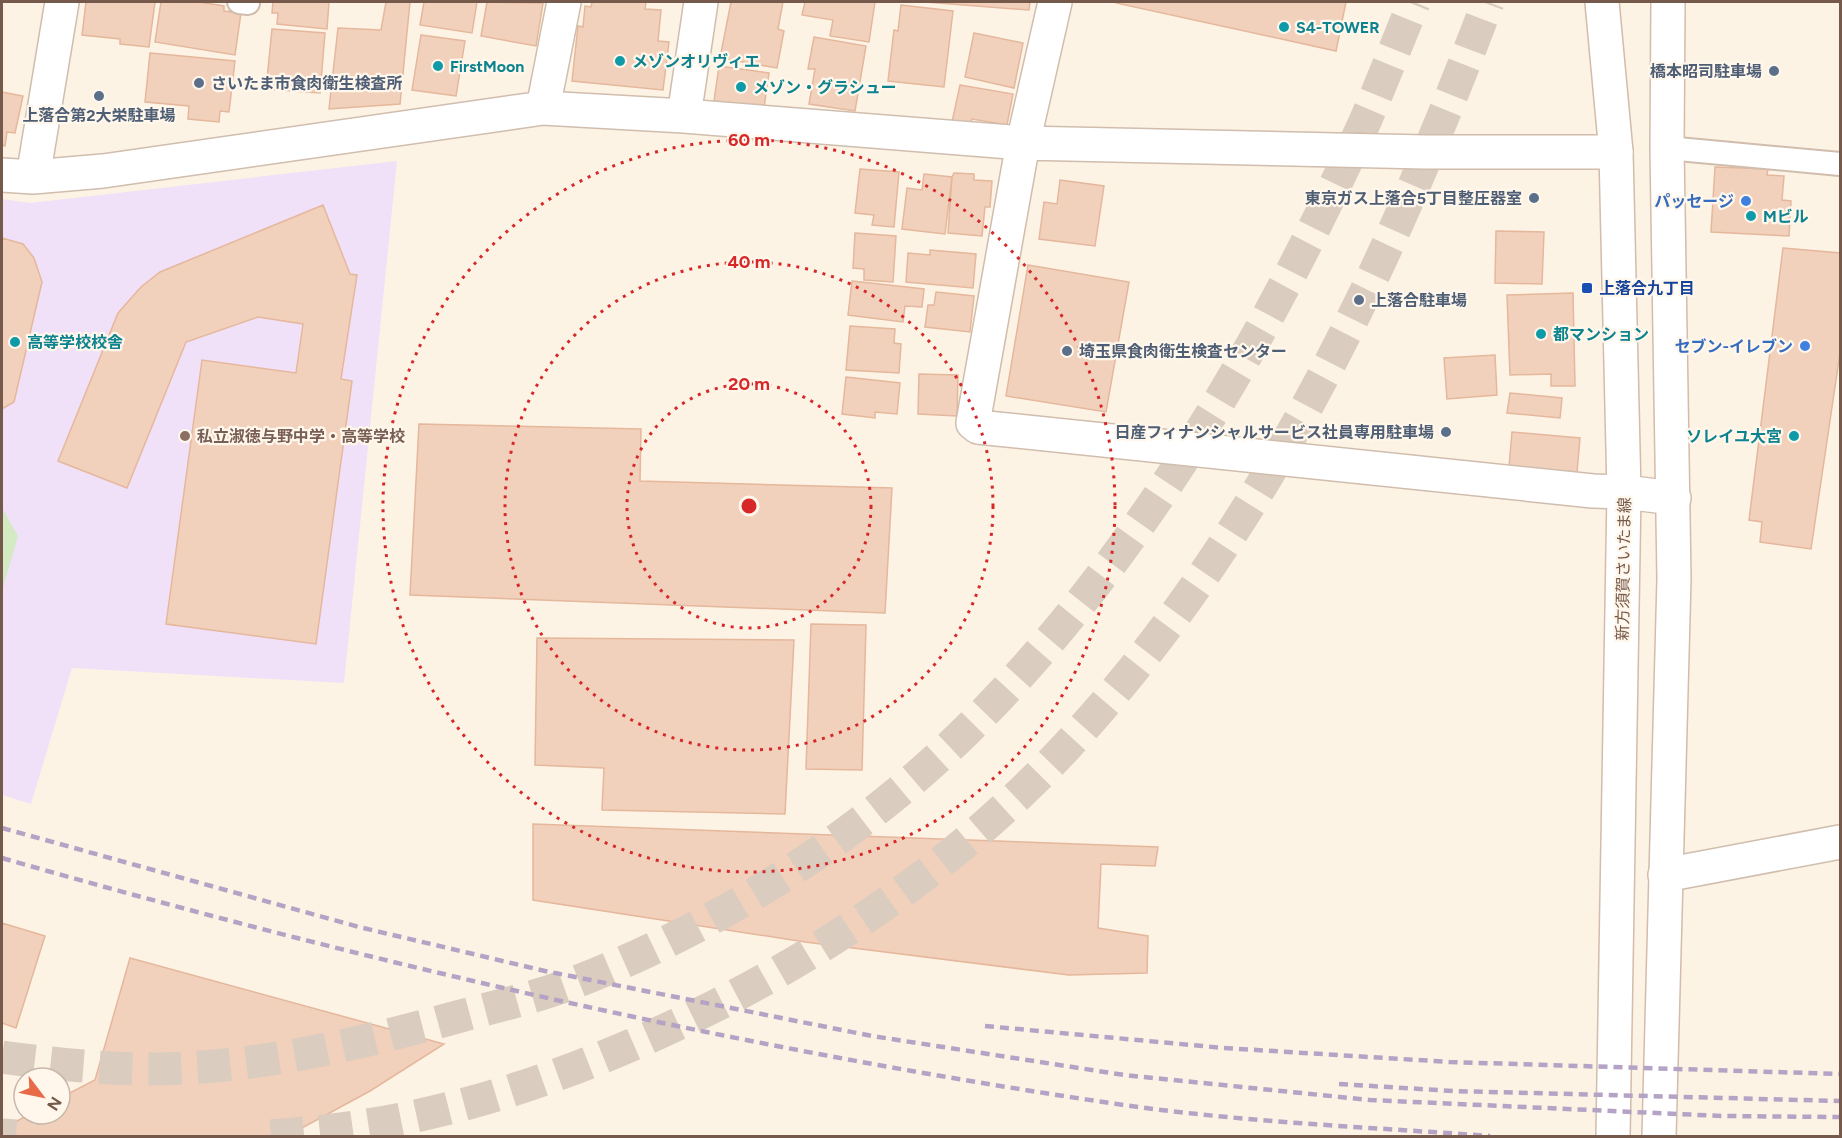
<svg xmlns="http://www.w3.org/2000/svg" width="1842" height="1138" font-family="Figtree,'Noto Sans JP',sans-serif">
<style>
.education{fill:#f0e1f9}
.green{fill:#d3eac3}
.building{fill:#f2d1bc;stroke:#e5b79c;stroke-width:1.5}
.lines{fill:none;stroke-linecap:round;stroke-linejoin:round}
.motorway-tunnel{stroke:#daccbe;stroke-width:33;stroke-dasharray:33 16;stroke-linecap:butt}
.service-casing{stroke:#d0bdae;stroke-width:26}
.minor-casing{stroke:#d0bdae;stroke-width:36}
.secondary-casing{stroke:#d3bcab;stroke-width:36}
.service{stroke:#fff;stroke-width:22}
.minor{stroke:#fff;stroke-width:33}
.secondary{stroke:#fff;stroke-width:33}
.rail{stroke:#b5a3c6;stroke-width:4.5;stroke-dasharray:9 6;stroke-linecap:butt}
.ring{fill:none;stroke:#d62828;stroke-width:3;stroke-dasharray:3 6}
.culture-dot{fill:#0f9aa8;stroke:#fff7eb;stroke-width:2}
.service-dot{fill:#5c6f8a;stroke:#fff7eb;stroke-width:2}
.shop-dot{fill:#3f7fe0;stroke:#fff7eb;stroke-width:2}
.transit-dot{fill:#1a4fb4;stroke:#fff7eb;stroke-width:2}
.education-dot{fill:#8d6e63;stroke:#fff7eb;stroke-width:2}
.labels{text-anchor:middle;stroke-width:4.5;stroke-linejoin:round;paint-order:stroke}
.culture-label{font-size:16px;font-weight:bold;fill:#0d838f;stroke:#fff7eb;text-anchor:start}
.service-label{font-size:16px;font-weight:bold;fill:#4e5e75;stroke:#fff7eb;text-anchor:end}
.shop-label{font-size:16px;font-weight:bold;fill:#366cbe;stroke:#fff7eb;text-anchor:end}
.transit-label{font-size:16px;font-weight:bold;fill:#164399;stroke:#fff7eb;text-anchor:start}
.education-label{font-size:16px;font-weight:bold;fill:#785e54;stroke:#fff7eb;text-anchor:start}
.street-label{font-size:16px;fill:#75594a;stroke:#fff7eb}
.centre{fill:#d62828;stroke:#fff7eb;stroke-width:3}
.ring-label{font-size:18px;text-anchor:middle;font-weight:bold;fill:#d62828;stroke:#fff7eb;stroke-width:4.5;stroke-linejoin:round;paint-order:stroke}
</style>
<rect width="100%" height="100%" fill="#fcf3e4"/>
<path class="education" d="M397,161L344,683L72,668L31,804L2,795V199L30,203Z"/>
<path class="green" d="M2,508L18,536L2,591Z"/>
<path class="building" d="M86,2H155L149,47L120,44V39L82,35Z
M161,2H199L224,6V11L241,13L235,55L155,42Z
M273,2H329L327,29L277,24L278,13H272Z
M386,2H410L400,104L329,109L338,28L381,30Z
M424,2H477L472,33L420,25Z
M487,2L543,3L536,46L481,36Z
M592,2H646L645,9L661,10L658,41L669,42L663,90L572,81L578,26L583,27L585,6L591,7Z
M731,2H783L778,29L784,31L777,68L720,58Z
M805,2H875L869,42L830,36L833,20L802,15Z
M925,2H1030L1029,10Z
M1116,2H1346L1336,51L1116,3Z
M901,5L953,11L944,87L888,81L894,30L898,31Z
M272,29L325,33L320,93L266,89Z
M974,33L1023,43L1014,88L965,77Z
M421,35L465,41L456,96L412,90Z
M814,37L866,46L855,111L809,104L815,69H808Z
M150,53L235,61L229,112L220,111L219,122L188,119L189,106L145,102Z
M719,66L769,73L764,108L714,101Z
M960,85L1013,94L1007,125L972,119L970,125L952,122Z
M2,92L23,96L15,133L7,132L5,146L2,145Z
M1715,167L1768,169L1767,175L1784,176L1782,200L1791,201L1789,236L1711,232Z
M860,169L899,172L894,227L872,225L874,215L855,213Z
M954,173L974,174V180L992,181L990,207H985L982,236L948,233L952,177Z
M924,174L952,177L945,234L902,229L907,188L922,190Z
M1060,180L1104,186L1095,246L1039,239L1044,202L1057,204Z
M323,205L350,274L357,275L341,379L352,381L316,644L166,624L202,360L296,373L303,324L258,317L186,342L127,488L58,461L118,313L141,287L160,272Z
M1496,231L1544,232L1542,284L1495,283Z
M855,233L896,236L893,282L864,280V269L853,268Z
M2,238L23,244L34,258L42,282L14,402L2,409Z
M1783,248L1840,253V353L1811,549L1760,542L1762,522L1749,520Z
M930,250L976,254L973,288L906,282L908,253L930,255Z
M1028,265L1129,282L1106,412L1006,396Z
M852,281L924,289L922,307L905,306L903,322L848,315Z
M936,292L974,296L970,332L925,327L928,305H934Z
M1573,293L1575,386H1551V374L1510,375L1507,295Z
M850,326L895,329L894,343L901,344L899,373L846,370Z
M1495,355L1497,395L1447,399L1444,358Z
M919,374L958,375L957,416L918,414Z
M846,377L900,383L897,414L875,412V418L842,414Z
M1510,393L1562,398L1560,418L1507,413Z
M419,424L641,429L640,481L892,488L885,613L410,595Z
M1512,432L1580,438L1577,472L1509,467Z
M811,624L866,625L862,770L806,769Z
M537,638L794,640L785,814L602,810L604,768L535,765Z
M533,824L1158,847L1155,866L1101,864L1098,928L1148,936L1147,973L1069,975L805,942L533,900Z
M2,923L45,936L16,1028L2,1023Z
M130,958L444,1044L370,1091L300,1129L281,1136H2V1129L30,1114H60V1098L95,1080Z"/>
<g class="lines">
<path class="motorway-tunnel" d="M2,1057C53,1064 103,1069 155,1069C258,1068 359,1044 457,1017C494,1007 532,998 568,985C713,930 860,837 970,727C1140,557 1263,343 1363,126C1381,85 1397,43 1414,2
M2,1135L16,1136
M271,1136C318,1132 365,1127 411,1117C516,1095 616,1055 711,1008C842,942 966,855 1067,746C1263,535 1387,269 1488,2"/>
<g class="service-casing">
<path id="service" d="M239,2L248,3V2
M1667,148L1840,164"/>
</g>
<g class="minor-casing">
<path id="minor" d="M1055,2L1023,143L973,423L978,427L1593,491L1624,492L1674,498
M543,108L564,2
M684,116L701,2
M2,175L33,177L103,171L543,108L684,116L1023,143L1425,152H1616
M33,177L62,2
M1665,875L1840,842"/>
</g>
<g class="secondary-casing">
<path id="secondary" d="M1602,2L1616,152L1624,492L1613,1136
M1659,1136L1674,579L1667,148L1668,2"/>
</g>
<use href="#service" class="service"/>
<use href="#minor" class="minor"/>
<use href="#secondary" class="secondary"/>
<path class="rail" d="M2,828L359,927L545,971L872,1036L1124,1075L1370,1100L1722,1116L1840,1117
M2,858C368,963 740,1049 1117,1104C1240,1122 1366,1127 1490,1136
M985,1026L1224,1048L1450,1062L1840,1074
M1339,1084L1453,1091L1840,1101"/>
</g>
<g class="ring">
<circle cx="749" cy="506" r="122"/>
<circle cx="749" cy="506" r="244"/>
<circle cx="749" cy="506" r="366"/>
</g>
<g class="culture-dot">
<circle cx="1284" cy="27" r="6"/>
<circle cx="620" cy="61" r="6"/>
<circle cx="438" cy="66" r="6"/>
<circle cx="741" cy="87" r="6"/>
<circle cx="1751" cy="216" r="6"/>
<circle cx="1541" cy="334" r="6"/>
<circle cx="15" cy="342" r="6"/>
<circle cx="1794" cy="436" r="6"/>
</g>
<g class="service-dot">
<circle cx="1774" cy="71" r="6"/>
<circle cx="199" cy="83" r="6"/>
<circle cx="99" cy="96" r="6"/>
<circle cx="1534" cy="198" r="6"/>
<circle cx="1359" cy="300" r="6"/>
<circle cx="1067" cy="351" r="6"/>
<circle cx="1446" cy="432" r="6"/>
</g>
<g class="shop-dot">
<circle cx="1746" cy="201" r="6"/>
<circle cx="1805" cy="346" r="6"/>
</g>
<rect class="transit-dot" x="1581" y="282" width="12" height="12" rx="3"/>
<circle class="education-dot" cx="185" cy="436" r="6"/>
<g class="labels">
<g class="culture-label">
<text x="1296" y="33">S4-TOWER</text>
<text x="632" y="67">メゾンオリヴィエ</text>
<text x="450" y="72">FirstMoon</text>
<text x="753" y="93">メゾン・グラシュー</text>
<text x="1763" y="222">Mビル</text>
<text x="1553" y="340">都マンション</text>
<text x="27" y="348">高等学校校舎</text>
<text x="1782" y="442" text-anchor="end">ソレイユ大宮</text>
</g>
<g class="service-label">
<text x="1762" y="77">橋本昭司駐車場</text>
<text x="211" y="89" text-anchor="start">さいたま市食肉衛生検査所</text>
<text x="99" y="121" text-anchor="middle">上落合第2大栄駐車場</text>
<text x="1522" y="204">東京ガス上落合5丁目整圧器室</text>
<text x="1371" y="306" text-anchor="start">上落合駐車場</text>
<text x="1079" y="357" text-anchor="start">埼玉県食肉衛生検査センター</text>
<text x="1434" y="438">日産フィナンシャルサービス社員専用駐車場</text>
</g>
<g class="shop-label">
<text x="1734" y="207">パッセージ</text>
<text x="1793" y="352">セブン-イレブン</text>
</g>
<g class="transit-label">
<text x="1599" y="294">上落合九丁目</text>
</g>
<g class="education-label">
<text x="197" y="442">私立淑徳与野中学・高等学校</text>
</g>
<g class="street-label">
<text transform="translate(1623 569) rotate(-89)" y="6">新方須賀さいたま線</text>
</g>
</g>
<circle cx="749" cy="506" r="9" class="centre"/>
<g class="ring-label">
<text x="749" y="146">60 m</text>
<text x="749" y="268">40 m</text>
<text x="749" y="390">20 m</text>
</g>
<rect width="1842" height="1138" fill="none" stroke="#75594a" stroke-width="6"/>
<g transform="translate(42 1096) rotate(122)"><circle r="28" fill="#fff7eb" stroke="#c8b8ab" stroke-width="1.5"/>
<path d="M0-4.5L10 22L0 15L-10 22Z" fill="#e76b49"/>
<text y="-9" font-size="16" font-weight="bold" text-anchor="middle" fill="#75594a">N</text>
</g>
</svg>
